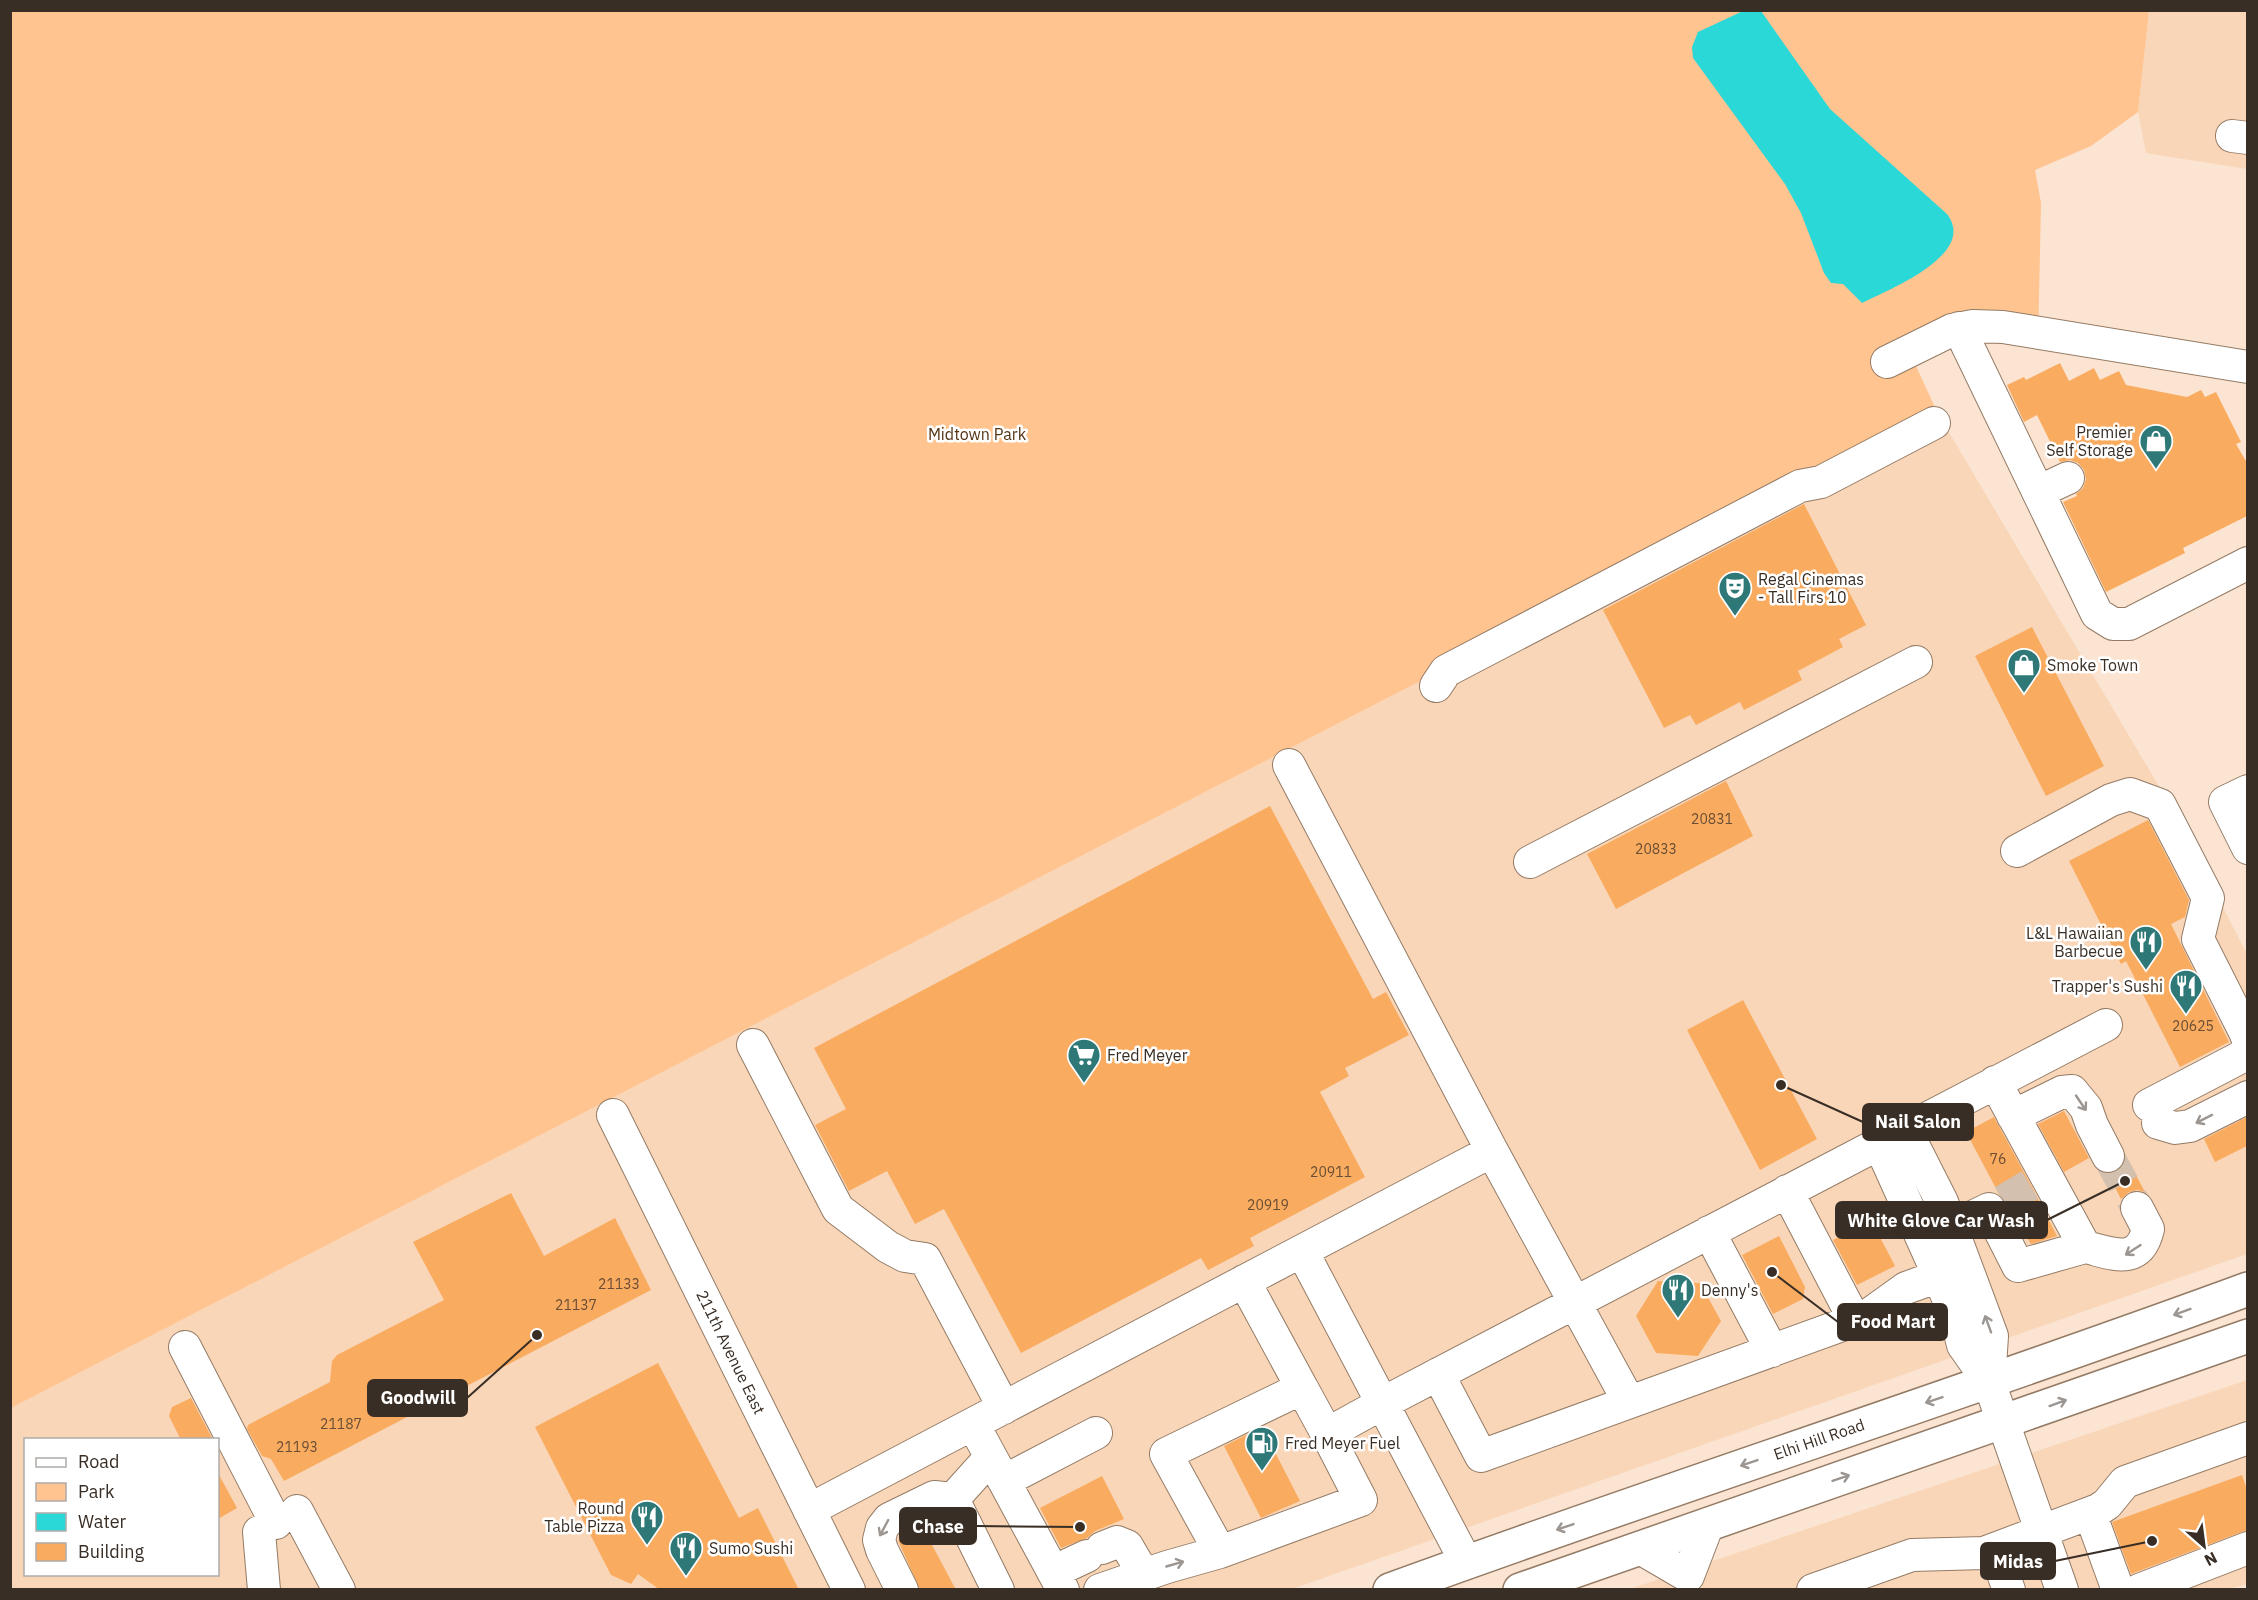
<svg xmlns="http://www.w3.org/2000/svg" width="2258" height="1600" font-family="'IBM Plex Sans',sans-serif">
<style>
.built{fill:#f9d6b8;fill-rule:evenodd}
.green{fill:#ffc48f}
.water{fill:#2bd8d8}
.building{fill:#f9ab5f}
.lines{fill:none;stroke-linecap:round;stroke-linejoin:round}
.minor-tunnel{stroke:#d4c0af;stroke-width:32;stroke-dasharray:32 16;stroke-linecap:butt}
.minor-casing{stroke:#947b65;stroke-width:34}
.major-casing{stroke:#947b65;stroke-width:36}
.minor{stroke:#fff;stroke-width:32}
.major{stroke:#fff;stroke-width:33}
.oneway{stroke:#9c9692}
.labels{text-anchor:middle;stroke-width:5;stroke-linejoin:round;paint-order:stroke}
.number-label{font-size:14px;fill:#694d34}
.poi-label{font-size:16px;fill:#392e25;stroke:#fff;text-anchor:start}
.park-label{font-size:16px;fill:#543415;stroke:#fff}
.street-label{font-size:16px;fill:#392e25;stroke:#fff}
.leader{fill:none;stroke:#392e25;stroke-width:2}
.callout-dot{fill:#392e25;stroke:#fff;stroke-width:2}
.callout{fill:#392e25;stroke:#392e25;stroke-width:2}
.callout-label{font-size:18px;text-anchor:middle;font-weight:bold;fill:#fff}
</style>
<rect width="100%" height="100%" fill="#fbe4d1"/>
<path class="built" d="M2149,11H2247V169L2146,153L2138,112Z
M1938,414L2173,810L2247,954V1254L1292,1589L11,1590V1408ZM26,1440H218V1574H26Z
M2247,1380V1584L2230,1589L1627,1590Z"/>
<path class="green" d="M11,11H2149L2138,112L2091,146L2035,170L2041,203L2038,346L1989,343L1949,349L1916,366L1938,414L11,1408Z"/>
<path class="water" d="M1743,11H1761L1830,109L1947,214C1978,254 1890,289 1862,303L1843,284L1831,283L1824,273L1801,213L1785,184L1693,58L1692,47L1698,32Z"/>
<path class="building" d="M2060,363L2069,381L2094,368L2100,380L2119,371L2126,385L2187,397L2201,390L2205,397L2216,392L2241,442L2236,444L2247,463V516L2183,548L2185,553L2106,592L2063,502L2077,496L2076,494L2083,488L2086,479L2084,470L2078,463L2070,460L2060,462L2037,415L2024,422L2007,385L2024,377L2026,380Z
M1804,504L1866,625L1839,639L1843,647L1798,671L1802,680L1744,710L1740,702L1696,725L1690,715L1664,728L1603,610Z
M2032,627L2104,766L2046,796L1975,656Z
M1726,781L1753,836L1616,909L1587,854Z
M1270,806L1373,999L1386,992L1409,1035L1345,1068L1349,1076L1320,1092L1365,1177L1250,1238L1254,1246L1208,1270L1201,1258L1021,1353L944,1209L915,1224L887,1171L849,1191L815,1125L846,1109L814,1048Z
M2148,820L2189,900L2185,917L2171,924L2229,1042L2180,1067L2126,961L2121,964L2069,861Z
M1743,1000L1817,1139L1760,1170L1687,1030Z
M2064,1111L2089,1158L2064,1172L2038,1124Z
M1994,1117L2033,1189L2057,1236L2031,1244L1999,1194L1966,1132Z
M2247,1117V1146L2215,1162L2204,1139Z
M2126,1157L2145,1192L2137,1190L2129,1192L2121,1199L2108,1174L2117,1172L2123,1166Z
M511,1193L544,1256L615,1218L651,1290L284,1481L271,1459L262,1456L247,1429L248,1425L330,1382L332,1361L337,1355L444,1300L413,1242Z
M1871,1220L1895,1266L1857,1285L1833,1240Z
M1779,1236L1805,1287L1803,1299L1773,1314L1742,1255Z
M1658,1281L1700,1283L1721,1321L1698,1356L1656,1353L1636,1316Z
M658,1363L739,1518L758,1508L799,1590H660L638,1574L631,1584L611,1575L535,1427Z
M191,1398L213,1440H181L169,1416L172,1407Z
M1262,1427L1300,1501L1261,1518L1224,1446Z
M218,1473L237,1508L218,1519Z
M2242,1475L2247,1490V1530L2131,1574L2112,1522Z
M1102,1476L1124,1519L1095,1531L1087,1538L1061,1548L1040,1508Z
M922,1526L956,1590H920L898,1540Z"/>
<g class="lines">
<path class="minor-tunnel" d="M2108,1156L2137,1208
M2003,1201L2030,1185"/>
<g class="minor-casing">
<path id="minor" d="M2232,136L2248,138
M1959,328L2097,614L2113,624H2129L2248,563
M1887,362L1952,330L1973,326L2003,327L2248,367
M2038,492L2068,478
M1436,686L1446,671L1800,486L1821,482L1934,423
M2248,791L2225,802L2248,848
M2017,851L2111,800L2130,794L2160,805L2208,898L2198,939L2245,1032L2248,1040
M1530,862L1916,662
M753,1045L838,1209L888,1247L905,1256L925,1259L1004,1408
M2149,1105L2243,1056L2248,1047
M613,1115L849,1590
M2013,1116L2062,1092L2072,1091L2086,1108L2092,1125L2108,1156
M2158,1123L2175,1128L2190,1126L2248,1097
M1905,1129L1942,1202L1992,1336L1989,1382
M1879,1143L1939,1276L1957,1321L1963,1345L1989,1382L2062,1590
M1492,1151L1629,1402
M1787,1191L1855,1321
M1952,1227L1989,1209L2018,1266L2085,1247L1995,1082
M1709,1232L1772,1351
M2085,1247C2112,1253 2139,1267 2148,1229L2137,1208
M1302,1251L1466,1562
M1244,1281L1302,1388
M185,1347L276,1523
M1438,1374L1481,1456L1867,1316L1906,1288L1939,1276
M973,1424L1004,1481L1096,1433
M1327,1434L1361,1500L1220,1552L1166,1454L1302,1388L1327,1434L1383,1403L2106,1025
M990,1458L953,1499L998,1590
M1004,1481L1063,1590
M809,1510L1492,1151L1289,765
M297,1511L339,1590
M2090,1513L2118,1590
M259,1532L264,1590
M1102,1548L1117,1542L1127,1546L1144,1575
M1640,1548L1688,1576L1708,1524
M1994,1549L2009,1590
M1053,1572L1087,1556
M902,1590L882,1550L879,1540L882,1528L889,1519L934,1497L953,1499
M1100,1590L1167,1567L1220,1552
M1813,1590L1912,1555L1984,1553L2098,1510L2107,1504L2125,1482L2248,1438
M2139,1590L2248,1548"/>
</g>
<g class="major-casing">
<path id="major" d="M1390,1590C1675,1486 1963,1394 2248,1289
M1520,1590L2248,1336"/>
</g>
<use href="#minor" class="minor"/>
<use href="#major" class="major"/>
</g>
<defs><path id="oneway-shaft" d="M-6 0H5M1.5-3L5.5 0L1.5 3" fill="none" stroke-width="1.6" stroke-linecap="round" stroke-linejoin="round" transform="scale(1.5)"/></defs>
<g class="oneway">
<use href="#oneway-shaft" transform="translate(2081 1103) rotate(56)"/>
<use href="#oneway-shaft" transform="translate(2204 1119) rotate(153)"/>
<use href="#oneway-shaft" transform="translate(2133 1250) rotate(147)"/>
<use href="#oneway-shaft" transform="translate(2182 1312) rotate(160)"/>
<use href="#oneway-shaft" transform="translate(1988 1324) rotate(-110)"/>
<use href="#oneway-shaft" transform="translate(1934 1400) rotate(161)"/>
<use href="#oneway-shaft" transform="translate(2058 1403) rotate(-20)"/>
<use href="#oneway-shaft" transform="translate(1749 1463) rotate(161)"/>
<use href="#oneway-shaft" transform="translate(1841 1478) rotate(-19)"/>
<use href="#oneway-shaft" transform="translate(1565 1527) rotate(161)"/>
<use href="#oneway-shaft" transform="translate(884 1528) rotate(118)"/>
<use href="#oneway-shaft" transform="translate(1175 1564) rotate(-16)"/>
</g>
<defs>
<g id="shop-pin" transform="scale(1.725)"><path d="M0 17L-7.5 6A9.5 9.5 0 1 1 7.5 6Z" fill="#2e7877" stroke="#fff"/><path d="M-5-2.5h2.3a2.7 3.5 0 0 1 5.4 0H5L5.5 6h-11ZM-1.5-2.5h3a1.5 2.3 0 0 0-3 0Z" fill="#fff"/></g>
<g id="theatre-pin" transform="scale(1.725)"><path d="M0 17L-7.5 6A9.5 9.5 0 1 1 7.5 6Z" fill="#2e7877" stroke="#fff"/><path d="M-5-5.5Q0-4 5-5.5V0Q5 5 0 6Q-5 5-5 0ZM-3.3-2.5H-1v1.5H-3.3ZM1-2.5H3.3v1.5H1ZM-2.8 1Q0 5.5 2.8 1Z" fill="#fff"/></g>
<g id="restaurant-pin" transform="scale(1.725)"><path d="M0 17L-7.5 6A9.5 9.5 0 1 1 7.5 6Z" fill="#2e7877" stroke="#fff"/><path d="M-5-6h1v4h1v-4h1v4h1v-4h1v5L-1.5 .5V6h-2V.5L-5-1ZM5-6V6H3V1.5H1.5Q1.5-4 5-6Z" fill="#fff"/></g>
<g id="supermarket-pin" transform="scale(1.725)"><path d="M0 17L-7.5 6A9.5 9.5 0 1 1 7.5 6Z" fill="#2e7877" stroke="#fff"/><path d="M-6-5.5h2.5l.6 2H6L4.5 2H-2.5L-4.4-4H-6ZM-1.5 3.2a1.3 1.3 0 1 0 .1 0ZM3 3.2a1.3 1.3 0 1 0 .1 0Z" fill="#fff"/></g>
<g id="fuel-pin" transform="scale(1.725)"><path d="M0 17L-7.5 6A9.5 9.5 0 1 1 7.5 6Z" fill="#2e7877" stroke="#fff"/><path d="M-5.5-6h7V0h2V4h1.3V-2.5L3-4.5l.8-.8L6-3V5H2.5V1h-1V6h-7ZM-4.2-4.7v3.2H.2V-4.7Z" fill="#fff"/></g>
</defs>
<g fill-rule="evenodd">
<use href="#shop-pin" x="2156" y="441"/>
<use href="#theatre-pin" x="1735" y="588"/>
<use href="#shop-pin" x="2024" y="665"/>
<use href="#restaurant-pin" x="2146" y="942"/>
<use href="#restaurant-pin" x="2186" y="986"/>
<use href="#supermarket-pin" x="1084" y="1055"/>
<use href="#restaurant-pin" x="1678" y="1290"/>
<use href="#fuel-pin" x="1262" y="1443"/>
<use href="#restaurant-pin" x="647" y="1517"/>
<use href="#restaurant-pin" x="686" y="1548"/>
</g>
<g class="labels">
<g class="number-label">
<text x="1712" y="824">20831</text>
<text x="1656" y="854">20833</text>
<text x="2193" y="1031">20625</text>
<text x="1998" y="1164">76</text>
<text x="1331" y="1177">20911</text>
<text x="1268" y="1210">20919</text>
<text x="619" y="1289">21133</text>
<text x="576" y="1310">21137</text>
<text x="341" y="1429">21187</text>
<text x="297" y="1452">21193</text>
</g>
<g class="poi-label">
<text x="2133" y="438" text-anchor="end">Premier<tspan x="2133" dy="18">Self Storage</tspan></text>
<text x="1758" y="585">Regal Cinemas<tspan x="1758" dy="18">- Tall Firs 10</tspan></text>
<text x="2047" y="671">Smoke Town</text>
<text x="2123" y="939" text-anchor="end">L&amp;L Hawaiian<tspan x="2123" dy="18">Barbecue</tspan></text>
<text x="2163" y="992" text-anchor="end">Trapper's Sushi</text>
<text x="1107" y="1061">Fred Meyer</text>
<text x="1701" y="1296">Denny's</text>
<text x="1285" y="1449">Fred Meyer Fuel</text>
<text x="624" y="1514" text-anchor="end">Round<tspan x="624" dy="18">Table Pizza</tspan></text>
<text x="709" y="1554">Sumo Sushi</text>
</g>
<g class="park-label">
<text x="977" y="440">Midtown Park</text>
</g>
<g class="street-label">
<text transform="translate(731 1352) rotate(64)" y="6">211th Avenue East</text>
<text transform="translate(1819 1439) rotate(-19)" y="6">Elhi Hill Road</text>
</g>
</g>
<path class="leader" d="M1781 1085L1863 1122M2125 1181L2047 1220M1772 1272L1838 1322M537 1335L467 1398M1080 1527L976 1526M2152 1541L2055 1561"/>
<g class="callout-dot">
<circle cx="1781" cy="1085" r="6"/>
<circle cx="2125" cy="1181" r="6"/>
<circle cx="1772" cy="1272" r="6"/>
<circle cx="537" cy="1335" r="6"/>
<circle cx="1080" cy="1527" r="6"/>
<circle cx="2152" cy="1541" r="6"/>
</g>
<g class="callout">
<rect x="1863" y="1104" width="110" height="36" rx="6"/>
<rect x="1836" y="1202" width="211" height="36" rx="6"/>
<rect x="1838" y="1304" width="109" height="36" rx="6"/>
<rect x="368" y="1380" width="99" height="36" rx="6"/>
<rect x="900" y="1508" width="76" height="36" rx="6"/>
<rect x="1981" y="1543" width="74" height="36" rx="6"/>
</g>
<g class="callout-label">
<text x="1918" y="1128">Nail Salon</text>
<text x="1941" y="1227">White Glove Car Wash</text>
<text x="1893" y="1328">Food Mart</text>
<text x="418" y="1404">Goodwill</text>
<text x="938" y="1533">Chase</text>
<text x="2018" y="1568">Midas</text>
</g>
<rect width="2258" height="1600" fill="none" stroke="#392e25" stroke-width="24"/>
<rect x="24" y="1438" width="195" height="138" fill="#ffffff" stroke="#b0aba8" stroke-width="1.5"/>
<rect x="36" y="1458" width="30" height="9" fill="#ffffff" stroke="#b0aba8" stroke-width="1.5"/>
<text x="78" y="1468" font-size="18" fill="#392e25">Road</text>
<rect x="36" y="1483" width="30" height="18" fill="#ffc48f" stroke="#b0aba8" stroke-width="1.5"/>
<text x="78" y="1498" font-size="18" fill="#392e25">Park</text>
<rect x="36" y="1513" width="30" height="18" fill="#2bd8d8" stroke="#b0aba8" stroke-width="1.5"/>
<text x="78" y="1528" font-size="18" fill="#392e25">Water</text>
<rect x="36" y="1543" width="30" height="18" fill="#f9ab5f" stroke="#b0aba8" stroke-width="1.5"/>
<text x="78" y="1558" font-size="18" fill="#392e25">Building</text>
<g transform="translate(2204 1546) rotate(152)" stroke="#ffffff" stroke-width="4.5" paint-order="stroke">
<path d="M0-4.5L10 22L0 15L-10 22Z" fill="#392e25"/>
<text y="-9" font-size="16" font-weight="bold" text-anchor="middle" fill="#392e25">N</text>
</g>
</svg>
